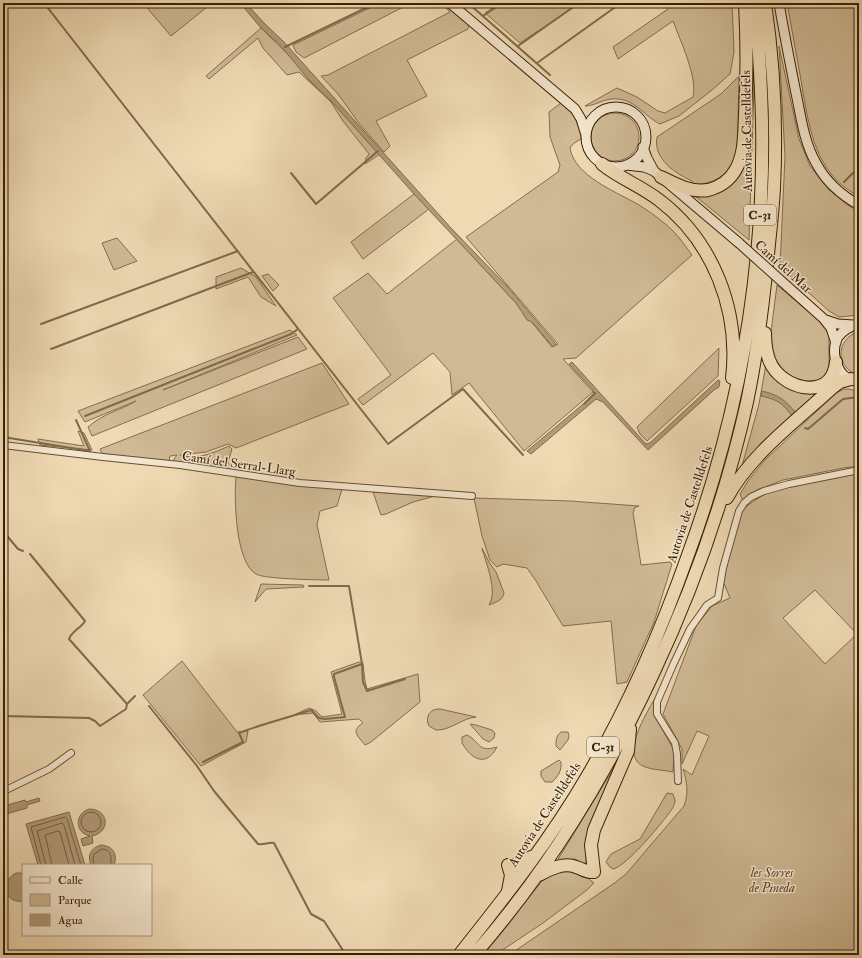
<svg xmlns="http://www.w3.org/2000/svg" width="862" height="958" font-family="'IM FELL Double Pica',serif">
<style>
.green{fill:#cfba95;stroke:#846d4d;fill-rule:evenodd}
.water{fill:#b19a78;stroke:#81694a}
.lines{fill:none;stroke-linecap:round;stroke-linejoin:round}
.shore{stroke:#765d3e;stroke-width:1}
.stream{stroke:#81694a;stroke-width:2}
.street-casing{stroke:#674e30;stroke-width:8}
.secondary-casing{stroke:#3a2005;stroke-width:11}
.highway-casing{stroke:#3a2005;stroke-width:14}
.street{stroke:#f4e6ce;stroke-width:6}
.secondary{stroke:#f4e6ce;stroke-width:9}
.highway{stroke:#eed9b3;stroke-width:12}
.secondary-bridge-casing{stroke:#3a2005;stroke-width:11;stroke-linecap:butt}
.secondary-bridge{stroke:#f4e6ce;stroke-width:9}
.labels{text-anchor:middle;stroke-width:3;stroke-linejoin:round;paint-order:stroke}
.shield{fill:#f4e6ce;stroke:#725b41;stroke-width:1}
.shield-label{font-size:12px;font-weight:bold;fill:#3a2005}
.street-label{font-size:13px;fill:#3a2005;stroke:#f4e6ce}
.park-label{font-size:13px;font-style:italic;fill:#5f4629;stroke:#f4e6ce}
</style>
<rect width="100%" height="100%" fill="#eed9b3"/>
<filter id="stains"><feTurbulence type="fractalNoise" baseFrequency=".005" numOctaves="4"/><feColorMatrix values="0 0 0 0 .2 0 0 0 0 .09 0 0 0 0 .02 0 0 0 .5 -.17"/></filter>
<radialGradient id="worn" r=".72"><stop offset=".6" stop-color="#630" stop-opacity="0"/><stop offset="1" stop-color="#630" stop-opacity=".3"/></radialGradient>
<path class="green" d="M143,3H212L171,36Z
M380,3H411L304,58L296,52L293,45Z
M441,3H444L469,24L468,29L407,60L427,96L376,121L390,146L384,152L358,122L338,94L321,76L328,75L450,12Z
M500,3H580L520,43L485,13Z
M666,3H732L734,52L730,74L712,90L679,116L660,124C642,115 635,97 611,99C602,100 594,106 585,106L617,88L637,97L658,111L665,113L693,97C698,78 680,40 673,21L618,59L613,47L668,9Z
M787,3H859V197C848,190 836,182 829,171C809,145 805,101 799,69C795,47 791,25 787,3Z
M750,22L754,87L749,240L694,195L736,178Z
M261,28L306,72L380,154L365,164L366,158L369,154L343,121L331,102L299,72L287,75L263,48L258,38L209,79L206,76Z
M779,46L799,139L810,166L828,189L849,206L859,211V315L839,317L829,311L780,267L785,156Z
M739,76C739,93 738,109 738,126C737,135 738,151 735,159C728,177 711,184 693,185L692,181C675,173 653,159 657,137L721,94Z
M561,103C572,113 583,122 581,139L573,144L570,148C574,176 617,192 639,205C647,210 656,216 664,223C676,232 683,243 692,255L576,358L563,359L593,392L524,451L469,383L452,395L450,372L433,353L363,405L358,399L391,375L333,298L368,273L387,294L457,239L516,303L552,347L558,344L466,237L558,172L560,165L550,137L549,112Z
M591 137a24 24 0 1 1 48 0a24 24 0 1 1-48 0Z
M414,194L429,209L363,259L351,242Z
M117,238L137,261L114,270L102,243Z
M241,268L256,277L276,306L261,297L248,277L216,289V277Z
M268,274L279,285L273,291L262,276Z
M777,285L824,325L829,334V367L826,375L819,380L808,381L797,379L791,376L782,369L773,355L770,339Z
M290,330L297,335L163,390L298,337L307,349L92,436L88,427C104,413 119,411 136,401L85,422L78,411Z
M859,331V376C835,367 835,340 859,331Z
M719,348L718,376L647,441L640,434L637,427Z
M322,363L349,404L236,448L228,444L206,452L180,455C197,460 213,453 229,446L232,449L228,462L233,470L174,463V459L177,455L170,456L169,461L103,455L100,449Z
M766,364L778,380L824,389L742,466L759,404Z
M844,389H849L859,392V466L843,468L783,480L757,490L743,501L740,494L748,481L764,461L836,393Z
M78,431L84,433L92,450L40,445L38,439L84,446Z
M859,472V955H509L616,882L626,874L684,806C689,793 687,782 683,769L692,775L709,736L697,731L682,764V749L663,714L696,626L712,606L730,598L723,581L741,510L766,493L816,480ZM815,590L857,634L825,664L783,618Z
M236,476L295,485L342,489L337,506L320,511L317,525L329,580C318,580 263,579 256,574C235,562 234,497 236,476Z
M373,492L435,496L413,502L386,514L381,515Z
M474,498L570,501L639,506L634,508V511L633,512L641,565L670,562L672,564L654,622L627,682L617,684L611,621L563,626L536,581L527,568L503,564L497,567L490,560L482,536Z
M482,548L489,562L496,572L504,593C503,601 495,602 489,605C498,590 486,564 482,548Z
M261,584L303,585L304,587L266,589L255,602Z
M182,661L237,732L248,731L246,742L201,766L143,695Z
M359,662L363,663L365,681L367,689L418,674L420,702L371,742L365,745C358,736 350,731 363,723L359,719L320,722L313,713L294,715L309,708L316,711L322,717L342,714L331,672Z
M655,698L654,715L674,750L673,772C664,770 653,770 645,767C618,757 647,713 655,698Z
M437,709H440L476,717C462,718 450,731 436,730L429,726C425,718 429,710 437,709Z
M470,724L476,725L492,730L495,733L494,738L489,742L483,739Z
M561,732H568L569,736L568,740L560,750L556,746C556,740 556,736 561,732Z
M467,735C480,741 477,753 497,747C486,768 471,759 462,743V737Z
M623,753L586,845V865L575,859L557,861Z
M559,760L561,762C562,770 558,777 552,782H545L541,776V771Z
M667,793L673,794L675,800C675,803 674,806 672,809C663,822 627,866 613,869L610,867L606,862L611,854L640,839Z
M572,869L583,874L594,883L587,890L543,923L495,955H483L546,876L559,870Z"/>
<path class="water" d="M240,3H246L264,23L284,42L451,228L507,286L556,344L553,347L534,324L530,321L527,320L516,303L414,194L333,103L309,80L280,45L261,28Z
M572,362L646,444L650,443L718,380L720,381L719,387L714,390L648,450L603,402L596,399L531,454L527,451L594,395L593,390L569,364Z
M762,391C779,395 785,400 796,413L793,417C782,403 779,400 761,396Z
M39,798L40,801L27,805V808L6,814L4,806L25,800L26,802Z
M89,809C109,809 111,832 92,836L93,843L83,846L81,839L90,836C75,833 74,814 89,809Z
M69,812L85,865H38L26,824Z
M101,845C113,846 118,854 114,865H91C87,855 91,848 101,845Z
M16,873H23V901C4,904 0,881 16,873Z"/>
<g class="lines">
<path class="shore" d="M81 822a10 10 0 1 1 20 0a10 10 0 1 1-20 0Z
M41,865L31,827L65,817L67,819L81,865
M46,865L37,831L62,823L64,825L75,865
M52,865L45,835L58,831L60,832L69,865
M94,865L93,859L94,854L102,849C112,850 111,857 111,865"/>
<path class="stream" d="M44,3L388,444L463,389L523,455
M468,3L550,75
M483,16L502,3
M518,46L579,3
M285,47L376,3
M537,63L621,3
M291,173L316,204L378,151
M844,182L859,167
M41,324L238,251
M51,349L253,272
M584,404L595,393
M85,416L291,334L298,329
M805,428L808,429L843,399L859,397
M3,437L90,451L76,420
M3,531L18,549L23,551
M30,554L85,621C81,628 72,631 69,639L127,704
M309,586H349L362,664
M149,706L197,766L214,791L258,844C264,845 269,842 274,843L311,914L324,921L346,955
M3,716L89,718L95,721L100,726L126,709L127,704L135,696
M203,762L243,742L239,733C262,724 287,718 311,710L319,718L325,719L345,717L334,677V674L362,664L363,682L367,691L405,679"/>
<g class="street-casing">
<path id="street" d="M3,445L103,457L180,465L300,483L472,496
M678,781L677,754L675,743L657,714V702L673,665L690,629L707,605L718,598L723,568L739,511L744,503L751,497L764,491L789,484L859,470
M3,790L8,789L49,769L71,753"/>
</g>
<g class="secondary-casing">
<path id="secondary" d="M450,3L575,109L581,119L586,135
M779,3C784,33 790,63 796,93C801,117 804,142 816,163C826,182 841,195 859,205
M586 137a30 30 0 1 1 60 0a30 30 0 1 1-60 0Z
M643,147L647,158L654,171
M626,165L644,167L654,171L739,243
M787,286L824,319L831,328L836,343
M826,320L838,324L853,325
M859,323C851,326 843,330 838,337C831,349 835,370 847,378C850,380 855,381 859,382"/>
</g>
<g class="highway-casing">
<path id="highway" d="M602,164C619,178 641,186 659,200C713,241 740,310 732,378
M661,177C675,184 692,193 708,190C720,187 730,180 736,169C745,153 744,133 745,115C747,78 747,41 745,3
M765,333C765,345 766,356 772,366C787,391 832,400 836,362
M727,498C750,455 796,421 832,388L840,382L851,379
M539,875C550,869 564,862 576,867C583,869 587,873 594,872L591,845L594,830L628,751L630,729
M508,891L511,875L508,865H519L531,857
M459,955C505,897 551,839 588,775C629,705 661,631 688,555C739,416 765,269 762,121C761,82 759,42 754,3
M474,955C549,869 605,777 653,674C694,587 726,496 747,402C758,350 764,297 769,244C771,226 773,207 774,188C777,127 774,64 765,3"/>
</g>
<use href="#street" class="street"/>
<use href="#secondary" class="secondary"/>
<use href="#highway" class="highway"/>
<g class="secondary-bridge-casing">
<path id="secondary-bridge" d="M739,243L787,286"/>
</g>
<use href="#secondary-bridge" class="secondary-bridge"/>
</g>
<g class="labels">
<g class="shield">
<rect x="744" y="205" width="32" height="20" rx="3"/>
<rect x="587" y="737" width="32" height="20" rx="3"/>
</g>
<g class="shield-label">
<text x="760" y="219">C-31</text>
<text x="603" y="751">C-31</text>
</g>
<g class="street-label">
<text transform="translate(746 131) rotate(-91)" y="5">Autovia de Castelldefels</text>
<text transform="translate(784 266) rotate(42)" y="5">Camí del Mar</text>
<text transform="translate(239 463) rotate(8)" y="5">Camí del Serral-Llarg</text>
<text transform="translate(689 504) rotate(-72)" y="5">Autovia de Castelldefels</text>
<text transform="translate(544 814) rotate(-57)" y="5">Autovia de Castelldefels</text>
</g>
<g class="park-label">
<text x="772" y="877">les Sorres<tspan x="772" dy="15">de Pineda</tspan></text>
</g>
</g>
<rect width="862" height="958" fill="none" stroke="#eed9b3" stroke-width="16"/>
<rect x="4" y="4" width="854" height="950" fill="none" stroke="#3a2005" stroke-width="2"/>
<rect x="8" y="8" width="846" height="942" fill="none" stroke="#3a2005"/>
<rect x="22" y="864" width="130" height="72" fill="#f4e6ce" stroke="#aa977e"/>
<rect x="30" y="877" width="20" height="6" fill="#f4e6ce" stroke="#aa977e"/>
<text x="58" y="884" font-size="12" fill="#3a2005">Calle</text>
<rect x="30" y="894" width="20" height="12" fill="#cfba95" stroke="#aa977e"/>
<text x="58" y="904" font-size="12" fill="#3a2005">Parque</text>
<rect x="30" y="914" width="20" height="12" fill="#b19a78" stroke="#aa977e"/>
<text x="58" y="924" font-size="12" fill="#3a2005">Agua</text>
<rect width="100%" height="100%" filter="url(#stains)"/>
<rect width="100%" height="100%" fill="url(#worn)"/>
</svg>
